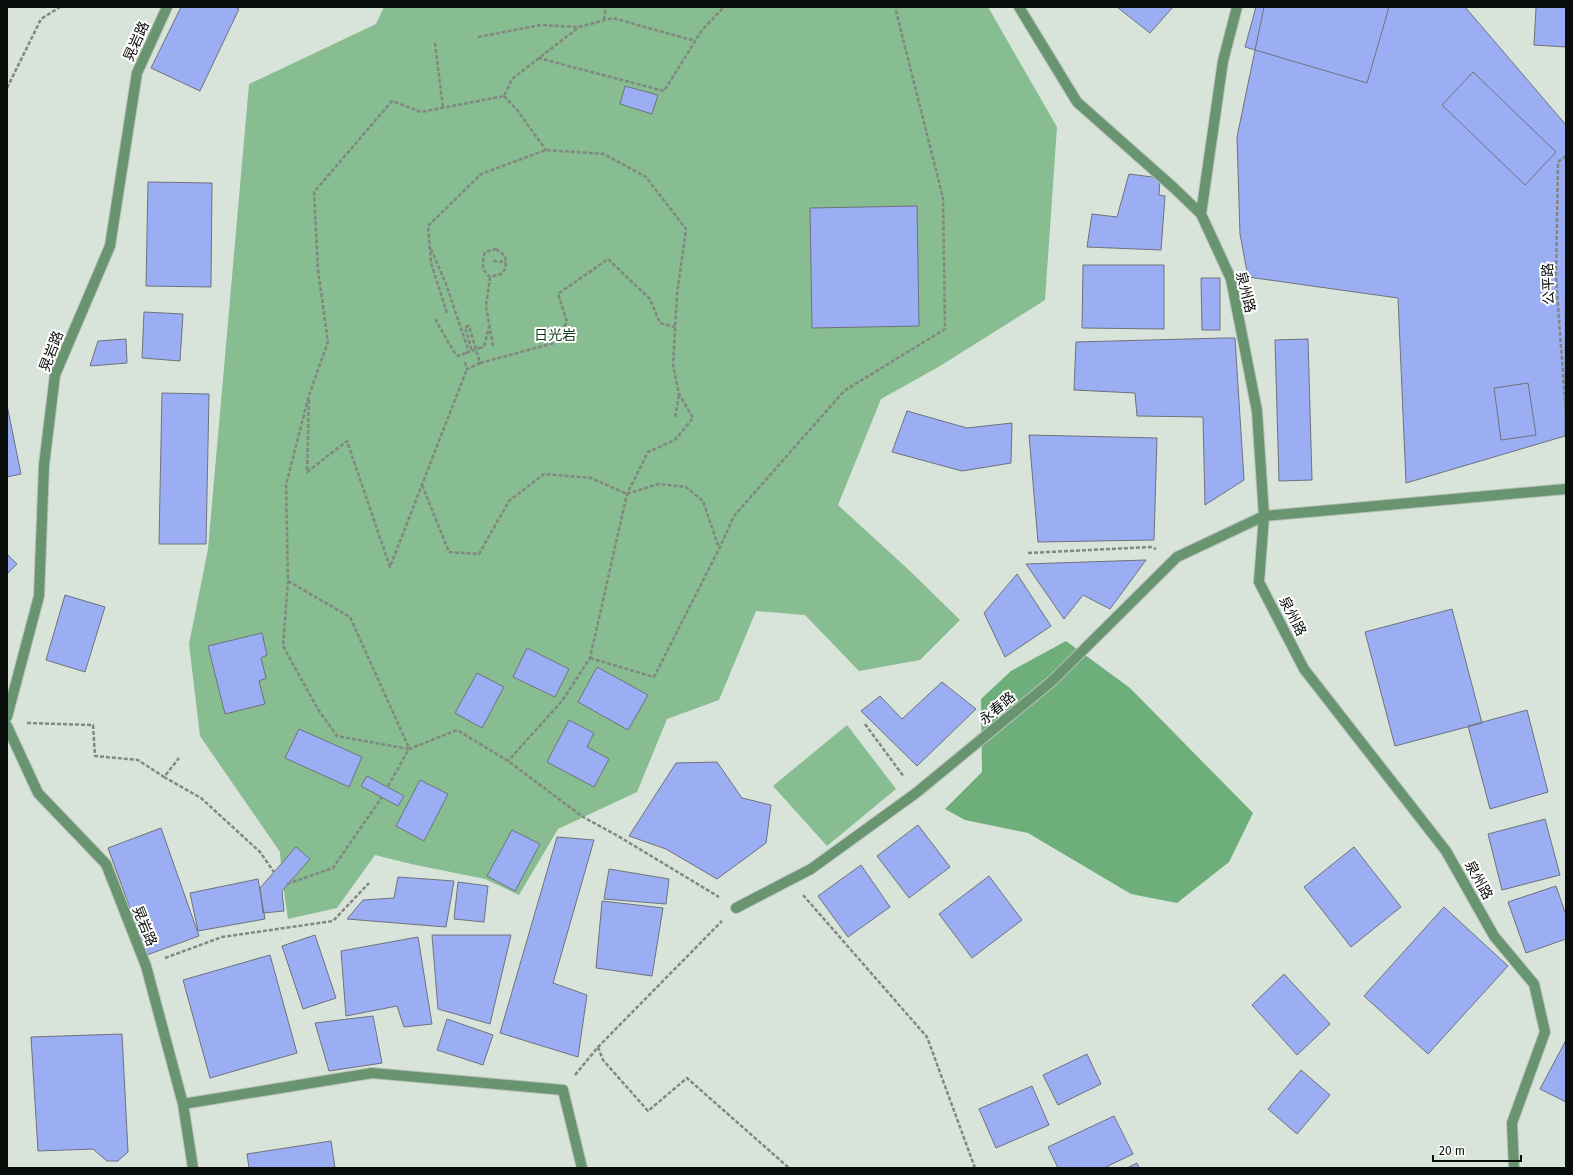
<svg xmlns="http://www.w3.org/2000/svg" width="1573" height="1175" font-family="'Fira Sans','Noto Sans SC',sans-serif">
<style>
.green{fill:#88bc91}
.forest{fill:#6eae7a}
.building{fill:#9baef3;stroke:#6e727c}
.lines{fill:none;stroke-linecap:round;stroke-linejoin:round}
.minor-casing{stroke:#b7c1b9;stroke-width:12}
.path{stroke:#808881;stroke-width:2.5;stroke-dasharray:4 2;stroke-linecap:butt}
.minor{stroke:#689470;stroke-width:10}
.path-bridge{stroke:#808881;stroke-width:2.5;stroke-dasharray:4 2;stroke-linecap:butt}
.labels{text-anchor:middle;stroke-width:4;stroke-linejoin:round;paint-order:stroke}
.street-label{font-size:14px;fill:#090d0a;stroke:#fff}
.park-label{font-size:14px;fill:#0d3e1c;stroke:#fff}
</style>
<rect width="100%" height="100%" fill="#d8e3da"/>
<path class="green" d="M384,7H988L1057,127L1045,300L940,366L881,399L838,505L910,571L960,620L920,660L859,671L805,615L756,611L719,700L667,719L637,792L558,829L519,895L485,879L411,864L375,855L337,908L288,919L282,878L280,852L200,736L189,644L208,549L249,84L376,24Z
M847,725L896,789L827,846L773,786Z"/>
<path class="forest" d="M1066,641L1130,688L1253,813L1229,862L1177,903L1131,894L1028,833L965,820L945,809L982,772L981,699L1011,671Z"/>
<path class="building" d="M181,7H235L239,9L200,91L151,68Z
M1117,7H1173L1150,33Z
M1256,7H1389L1367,83L1245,47Z
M1264,7H1465L1566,125L1565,436L1406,483L1398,298L1248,277L1240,234L1237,137Z
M1536,7H1566V47L1534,45Z
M1473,72L1556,152L1525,185L1442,105Z
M625,86L658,95L652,114L620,104Z
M1129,174L1160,178L1159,195L1165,196L1161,250L1087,247L1092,214L1117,217Z
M148,182L212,183L211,287L146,286Z
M917,206L919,326L812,328L810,208Z
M1083,265H1164V329L1082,328Z
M1201,278H1220V330H1202Z
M144,312L183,314L180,361L142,358Z
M1224,338H1235L1244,480L1205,505L1203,417L1137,416L1135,393L1074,390L1076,342Z
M126,339L127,363L90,366L98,341Z
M1308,339L1312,480L1279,481L1275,340Z
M1528,383L1536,435L1501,440L1494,388Z
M162,393L209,394L206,544H159Z
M7,405L21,474L7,477Z
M907,411L967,428L1012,423L1011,463L962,471L892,452Z
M1029,435L1157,438L1154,540L1038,542Z
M7,554L17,564L7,574Z
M1146,560L1110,609L1083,595L1064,619L1026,564Z
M1017,574L1051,626L1005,657L984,613Z
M65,595L105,607L85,672L46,660Z
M1452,609L1482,723L1395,746L1365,632Z
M262,633L267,655L261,658L266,678L259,681L265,704L225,714L208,646Z
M527,648L569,669L555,697L513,677Z
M597,667L648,695L628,730L578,702Z
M477,673L504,687L482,728L455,713Z
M942,682L976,709L917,766L861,711L880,696L902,719Z
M1527,710L1548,792L1490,809L1468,726Z
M569,720L594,733L587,747L609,759L594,787L547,762Z
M299,729L362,757L349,787L285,758Z
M717,762L742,798L771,805L766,843L717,879L666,849L629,836L676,763Z
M367,776L404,796L398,806L361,786Z
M420,780L448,794L424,841L396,826Z
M1545,819L1560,875L1502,890L1488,834Z
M918,825L950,867L909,898L877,856Z
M161,828L199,936L147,955L108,848Z
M512,830L540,844L515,891L487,876Z
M557,837L594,840L553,983L587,995L578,1057L500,1033Z
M296,847L310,859L282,891L284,911L263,913L260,888Z
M1354,847L1401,907L1351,947L1304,887Z
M861,865L890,907L848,937L818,896Z
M609,869L669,879L666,904L604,899Z
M989,876L1022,920L972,958L939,914Z
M398,877L454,881L446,927L347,919L363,900L394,898Z
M258,879L265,919L198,931L190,893Z
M458,882L488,886L484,922L454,919Z
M1556,886L1566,915V939L1526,953L1508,902Z
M602,901L663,908L652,976L596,968Z
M1444,907L1508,966L1428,1054L1364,996Z
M315,935L336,998L303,1009L282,946Z
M432,935H511L490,1024L438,1009Z
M418,937L432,1024L404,1027L397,1006L346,1016L341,951Z
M270,955L297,1053L210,1078L183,980Z
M1284,974L1330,1024L1297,1055L1252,1005Z
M373,1016L382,1063L329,1071L315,1023Z
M447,1019L493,1035L483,1065L437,1050Z
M122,1034L128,1152L118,1161H107L93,1149L38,1151L31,1037Z
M1566,1040V1102L1540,1089Z
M1087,1054L1101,1084L1058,1105L1043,1075Z
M1301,1070L1330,1095L1297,1134L1268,1109Z
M1032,1086L1049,1125L996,1148L979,1109Z
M1114,1116L1133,1154L1104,1168H1058L1048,1147Z
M331,1141L335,1168H249L247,1154Z
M1137,1163L1139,1168H1127Z"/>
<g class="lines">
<g class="minor-casing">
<path id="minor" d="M1019,7L1077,102L1174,188L1201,214
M1237,7L1223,61L1201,214L1231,279L1257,411L1264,516L1259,582L1304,669L1446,851L1494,936L1534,984L1545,1032L1512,1123L1514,1168
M7,717L39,596L44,465L55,375L110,246L137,73L167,7
M7,726L38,793L106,864L146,966L183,1104L193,1168
M736,908L811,869L916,793L1051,682L1177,557L1264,516L1566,489
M183,1104L372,1073L563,1090L582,1168"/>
</g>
<path class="path" d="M604,20L606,7
M478,37L541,25L579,27L613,18L695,41
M435,43L443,108
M538,58L664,91L702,30L724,7
M7,88L41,19L60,7
M504,96L517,110L546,150
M1566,156L1558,162L1556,278L1566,415
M431,249L446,284L469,352
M496,249L505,256L506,268L501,274L490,277C481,269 482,263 485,252Z
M493,261L506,262
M490,277L486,306L493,346
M447,313L431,263L428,226L481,174L546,150L604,154L646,177L686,229L677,294L673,365L679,394L693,418L675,440L648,452L627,494L590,658L562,701L508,761
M435,319L454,352L458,356L466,353
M479,348L484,347L489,327
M465,362L467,369L480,363L469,326L465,327L472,351
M480,363L554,343L567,322L558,294L608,259L650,299L660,323L675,327
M309,400L307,472L347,441L390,567L467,369
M675,417L679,395
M422,485L449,552L479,554L509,501L544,474L591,478L627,494L658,484L686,487L703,501L719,548
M1028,553L1151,547L1156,549
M288,581L350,617L409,748
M590,658L654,677L719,549L734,516L844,391L945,329L943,198L895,7
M27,723L93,725L95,756L138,760L164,777L179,758
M865,724L904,777
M409,749L337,736L319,711L283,646L288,581L286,485L309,395L328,342L318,270L314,192L392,101L421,112L504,96L512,79L579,27
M164,777L201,798L260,852L274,872
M388,786L409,749L457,730L508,761L583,817L618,836L719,897
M287,884L333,868L382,797
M803,895L927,1037L975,1168
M165,958L222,937L333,921L369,883
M598,1047L603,1060L648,1111L687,1078L789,1168
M575,1075L598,1047L722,921"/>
<use href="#minor" class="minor"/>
<path class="path-bridge" d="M466,353L479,348"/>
</g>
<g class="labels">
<g class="street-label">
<text transform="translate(136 41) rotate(-66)" y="5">晃岩路</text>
<text transform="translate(1548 284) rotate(-92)" y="5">公平路</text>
<text transform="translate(1246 292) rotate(76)" y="5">泉州路</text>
<text transform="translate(51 351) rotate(-69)" y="5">晃岩路</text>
<text transform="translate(1293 616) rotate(63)" y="5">泉州路</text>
<text transform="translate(997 708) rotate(-40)" y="5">永春路</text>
<text transform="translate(1479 880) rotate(61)" y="5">泉州路</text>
<text transform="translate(145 926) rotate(68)" y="5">晃岩路</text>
</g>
<g class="park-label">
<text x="555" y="340">日光岩</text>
</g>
</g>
<rect width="1573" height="1175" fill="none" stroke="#090d0a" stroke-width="16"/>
<path d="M1433 1155v6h88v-6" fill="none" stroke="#090d0a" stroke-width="2"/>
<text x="1439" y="1155" font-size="12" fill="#090d0a" stroke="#ffffff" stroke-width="3" paint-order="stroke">20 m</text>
</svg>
